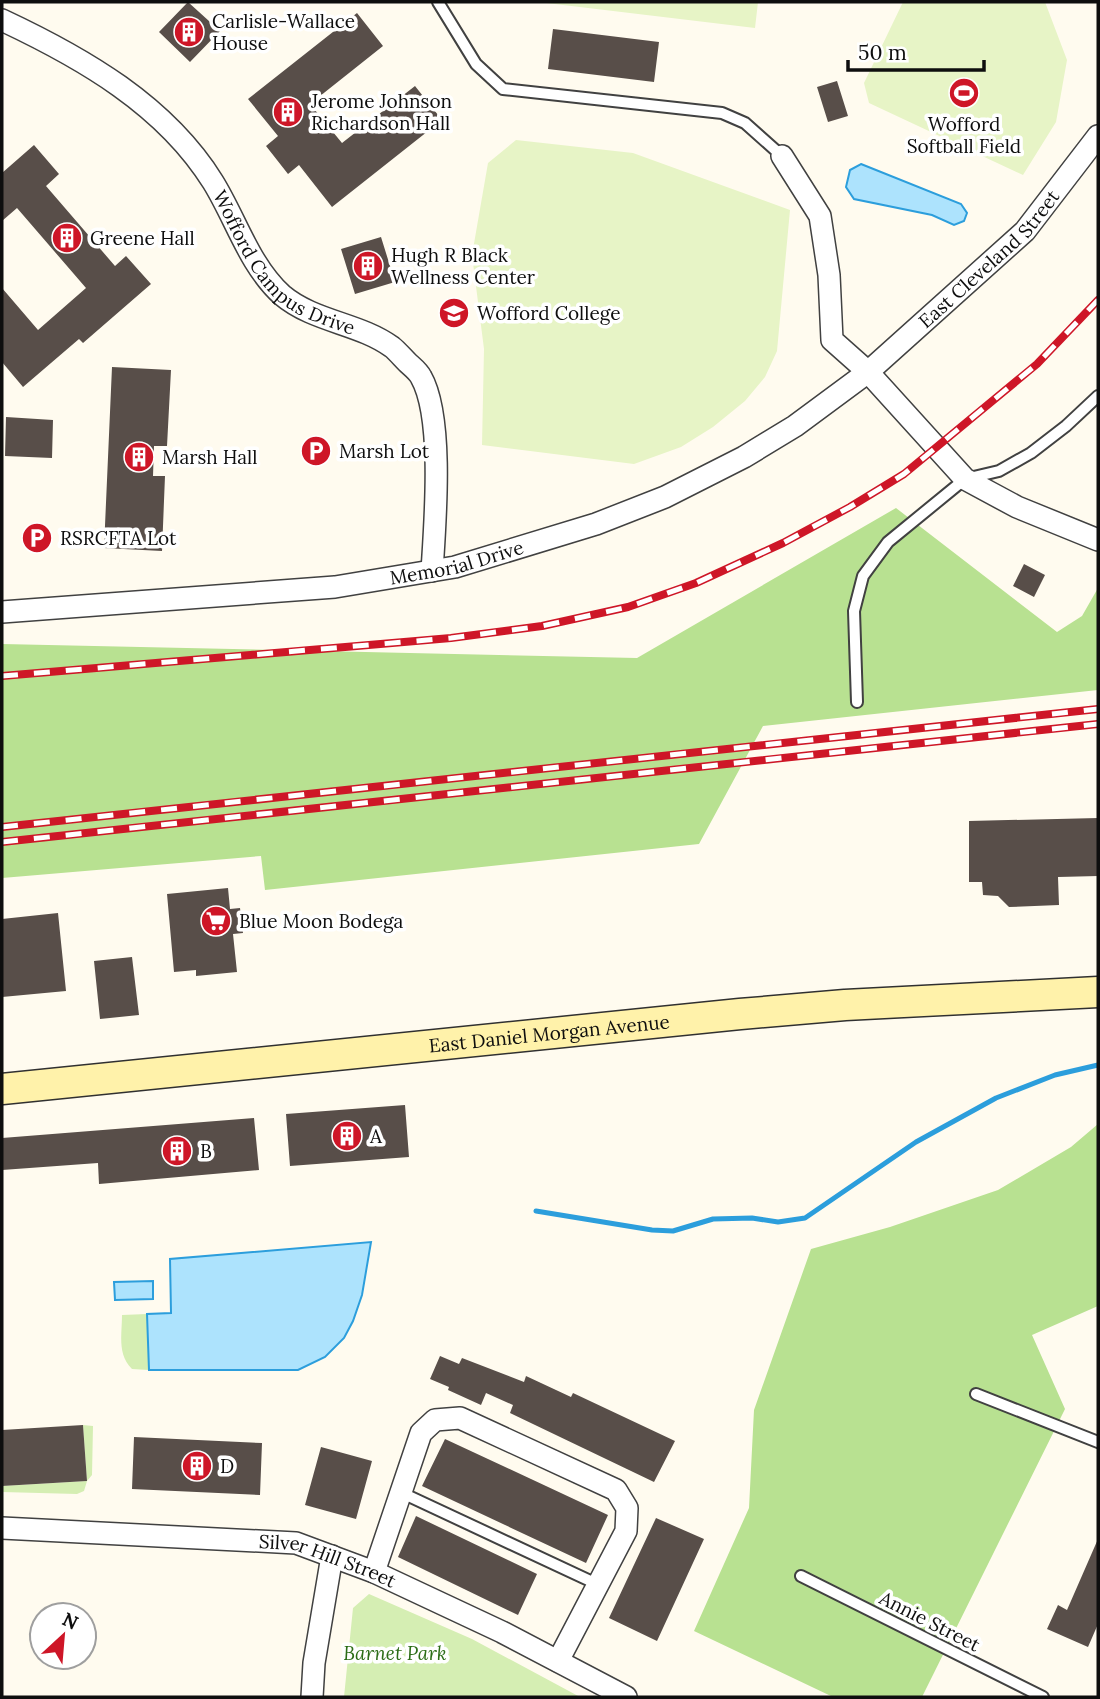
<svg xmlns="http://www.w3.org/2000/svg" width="1100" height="1699" font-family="Lora,serif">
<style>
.green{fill:#d5eeb3}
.forest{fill:#b8e191}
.pitch{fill:#e7f4c6}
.water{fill:#ade3fd;stroke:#2c9edc;stroke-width:2}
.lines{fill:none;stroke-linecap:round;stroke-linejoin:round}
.stream{stroke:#2c9edc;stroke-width:5}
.building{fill:#584e49}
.lane-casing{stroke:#414141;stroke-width:14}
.street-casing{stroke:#414141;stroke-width:24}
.secondary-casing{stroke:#303030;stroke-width:33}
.lane{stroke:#fff;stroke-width:10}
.street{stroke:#fff;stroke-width:21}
.secondary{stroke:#fff2aa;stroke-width:30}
.rail-casing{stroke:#ce1627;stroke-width:8}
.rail{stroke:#fff;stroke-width:5;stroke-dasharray:16;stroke-linecap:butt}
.labels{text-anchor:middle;stroke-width:7;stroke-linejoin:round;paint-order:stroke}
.poi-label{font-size:19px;fill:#0e0e0e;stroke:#fff;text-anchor:start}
.street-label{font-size:19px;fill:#0e0e0e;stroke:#fff}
.park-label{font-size:19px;font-style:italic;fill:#2c6d17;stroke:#fff}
</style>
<rect width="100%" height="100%" fill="#fffbef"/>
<path class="green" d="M147,1314L149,1370L132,1369C117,1354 122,1335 122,1315Z
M83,1425L93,1426L92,1475L87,1481L84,1491L77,1494L2,1492V1486L87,1481Z
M369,1594L472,1639L580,1697H344L353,1608Z"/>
<path class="forest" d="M896,508L1057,632L1082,616L1098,588V690L763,726L699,844L265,890L261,856L2,878V644L637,658Z
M1098,1124V1306L1032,1335L1065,1409L922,1697H833L694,1631L749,1508L754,1410L811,1249L890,1227L998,1190L1071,1147Z"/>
<path class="pitch" d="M538,2H758L755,28Z
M903,2H1045L1067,60L1056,122L1023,175L869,103L864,83Z
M516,140L633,153L790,210L777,351L765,377L745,401L713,427L681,447L634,464L482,445L484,349L472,255L488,163Z"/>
<path class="water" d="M861,164L961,204L967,213L964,221L954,225L932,215L854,199L846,187L850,170Z
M371,1242L362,1295L353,1321L344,1338L325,1357L298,1370H149L147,1314L171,1313L170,1259Z
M153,1281V1299L115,1300L114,1282Z"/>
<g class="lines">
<path class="stream" d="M536,1211L652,1230L673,1231L713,1219L752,1218L778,1222L805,1218L916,1142L996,1098L1055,1075L1098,1065"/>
</g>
<path class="building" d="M188,2L220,31L190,62L159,32Z
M357,13L383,46L310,104L342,143L415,86L442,120L332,207L299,165L288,174L266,146L278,136L248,99Z
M553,29L659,42L654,82L548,69Z
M837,81L848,116L828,122L817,87Z
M34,145L59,174L46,186L115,266L126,256L151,284L83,343L79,339L23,387L2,362V288L38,330L86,288L17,208L2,221V173Z
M381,237L395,282L355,294L341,249Z
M112,367L171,370L167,446H154L153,476H165L162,551L104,548Z
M6,417L53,420L52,458L5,456Z
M1024,564L1045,575L1034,597L1013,586Z
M1098,818V876L1058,877L1059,905L1009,907L998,896L983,895L982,882H969V821Z
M228,888L230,909L240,908L243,933L233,934L237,972L196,976V970L174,972L167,894Z
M58,913L66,991L2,997V919Z
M132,957L139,1015L100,1019L94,961Z
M405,1105L409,1157L290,1166L286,1114Z
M254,1118L259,1170L99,1184L98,1163L2,1170V1138Z
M440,1356L459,1364L462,1358L524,1382L526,1376L571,1397L573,1393L675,1441L654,1482L510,1413L513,1405L486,1393L481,1405L448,1390L449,1387L430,1379Z
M83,1425L87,1481L2,1486V1430Z
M134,1437L262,1443L260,1495L132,1489Z
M445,1439L608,1515L586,1563L422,1486Z
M321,1447L372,1461L356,1519L305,1505Z
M416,1516L537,1574L518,1615L398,1557Z
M656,1518L704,1539L657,1641L609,1618Z
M1098,1539V1624L1088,1647L1047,1629L1058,1605L1067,1610Z"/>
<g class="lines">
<g class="lane-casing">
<path id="lane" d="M438,2L476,64L503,89L722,113L745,123L782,156
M857,702L854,611L863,576L888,542L965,479L999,471L1031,453L1066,426L1098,396
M976,1394L1098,1442
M400,1492L599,1585
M801,1576L1043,1697"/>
</g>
<g class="street-casing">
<g id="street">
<path id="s1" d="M2,20C83,58 165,105 213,182C236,219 249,265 282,295C314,322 359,323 392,347C397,351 402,357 407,362C411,366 418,371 421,377C444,417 435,523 432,571"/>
<path d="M782,156L820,216L829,275L832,340L868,372L965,479L1017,507L1098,540"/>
<path id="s2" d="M2,612L335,587L455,567L596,524L665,497L744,457L795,426L868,372L1025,231L1098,136"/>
<path id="s3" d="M2,1528L296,1543L374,1572L502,1632L626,1697"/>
<path d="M374,1572L421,1433L435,1420L460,1418L616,1490L627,1508L626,1531L558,1661"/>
<path d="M312,1697L314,1663L332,1556"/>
</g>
</g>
<g class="secondary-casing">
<g id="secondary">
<path id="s4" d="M2,1089L740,1014L845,1005L1098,992"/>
</g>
</g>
<use href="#lane" class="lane"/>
<use href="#street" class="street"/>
<use href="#secondary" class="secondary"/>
<g class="rail-casing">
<path id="rail" d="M2,676L451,638L542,626L628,607L696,583L783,543L850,507L904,474L1037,364L1098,300
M2,827L1098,709
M2,842L1098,724"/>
</g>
<use href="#rail" class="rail"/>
</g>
<defs>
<g id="building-disc" transform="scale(1.575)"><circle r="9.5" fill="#ce1627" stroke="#fff"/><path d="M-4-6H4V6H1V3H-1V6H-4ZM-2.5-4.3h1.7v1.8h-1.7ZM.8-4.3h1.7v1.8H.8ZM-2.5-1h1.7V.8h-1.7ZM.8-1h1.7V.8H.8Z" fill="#fff"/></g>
<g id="stadium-disc" transform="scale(1.575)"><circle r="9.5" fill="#ce1627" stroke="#fff"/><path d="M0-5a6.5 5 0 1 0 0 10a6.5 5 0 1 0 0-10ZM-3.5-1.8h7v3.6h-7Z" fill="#fff"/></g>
<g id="university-disc" transform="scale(1.575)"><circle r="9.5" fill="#ce1627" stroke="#fff"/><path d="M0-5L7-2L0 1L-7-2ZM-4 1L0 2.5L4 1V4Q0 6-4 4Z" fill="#fff"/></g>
<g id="parking-disc" transform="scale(1.575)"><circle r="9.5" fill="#ce1627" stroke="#fff"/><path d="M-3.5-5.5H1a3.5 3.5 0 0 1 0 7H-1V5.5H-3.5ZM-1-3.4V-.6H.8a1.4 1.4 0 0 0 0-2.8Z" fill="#fff"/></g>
<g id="supermarket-disc" transform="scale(1.575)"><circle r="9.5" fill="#ce1627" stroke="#fff"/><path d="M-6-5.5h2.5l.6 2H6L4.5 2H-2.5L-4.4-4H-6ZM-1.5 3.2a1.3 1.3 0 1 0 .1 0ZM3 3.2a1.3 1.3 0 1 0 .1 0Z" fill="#fff"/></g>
</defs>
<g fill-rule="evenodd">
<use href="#building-disc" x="189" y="32"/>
<use href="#stadium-disc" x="964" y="93"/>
<use href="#building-disc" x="288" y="112"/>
<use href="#building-disc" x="67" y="238"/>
<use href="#building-disc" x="368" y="266"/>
<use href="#university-disc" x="454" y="313"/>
<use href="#parking-disc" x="316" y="451"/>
<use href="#building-disc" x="139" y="457"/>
<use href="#parking-disc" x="37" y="538"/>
<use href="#supermarket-disc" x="216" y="921"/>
<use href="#building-disc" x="347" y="1136"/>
<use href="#building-disc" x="177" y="1151"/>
<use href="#building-disc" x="197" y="1466"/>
</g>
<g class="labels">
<g class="poi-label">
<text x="212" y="28">Carlisle-Wallace<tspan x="212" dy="22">House</tspan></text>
<text x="311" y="108">Jerome Johnson<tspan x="311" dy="22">Richardson Hall</tspan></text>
<text x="964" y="131" text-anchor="middle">Wofford<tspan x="964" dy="22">Softball Field</tspan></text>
<text x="90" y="245">Greene Hall</text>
<text x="391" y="262">Hugh R Black<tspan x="391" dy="22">Wellness Center</tspan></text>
<text x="477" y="320">Wofford College</text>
<text x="339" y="458">Marsh Lot</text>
<text x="162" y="464">Marsh Hall</text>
<text x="60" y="545">RSRCFTA Lot</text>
<text x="239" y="928">Blue Moon Bodega</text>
<text x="370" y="1143">A</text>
<text x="200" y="1158">B</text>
<text x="220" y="1473">D</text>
</g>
<g class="street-label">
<text dy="7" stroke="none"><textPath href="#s1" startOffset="382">Wofford Campus Drive</textPath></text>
<text dy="7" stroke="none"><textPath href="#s2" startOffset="1082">East Cleveland Street</textPath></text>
<text dy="7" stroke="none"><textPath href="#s2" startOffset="458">Memorial Drive</textPath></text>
<text dy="7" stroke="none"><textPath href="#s4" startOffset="550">East Daniel Morgan Avenue</textPath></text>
<text dy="7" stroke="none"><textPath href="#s3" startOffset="329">Silver Hill Street</textPath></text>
<text transform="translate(930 1621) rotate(27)" y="7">Annie Street</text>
</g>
<g class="park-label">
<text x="395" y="1660">Barnet Park</text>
</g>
</g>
<rect width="1100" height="1699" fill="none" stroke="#0e0e0e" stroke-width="7"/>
<g transform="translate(63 1636) rotate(26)"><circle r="33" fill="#ffffff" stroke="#9f9f9f" stroke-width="2"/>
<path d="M0-5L12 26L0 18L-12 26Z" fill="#ce1627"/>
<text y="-10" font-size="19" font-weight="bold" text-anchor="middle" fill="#0e0e0e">N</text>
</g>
<path d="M848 60v10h136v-10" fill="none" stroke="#0e0e0e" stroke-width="3.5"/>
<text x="858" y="60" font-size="21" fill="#0e0e0e" stroke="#ffffff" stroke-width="5" paint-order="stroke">50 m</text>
</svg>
